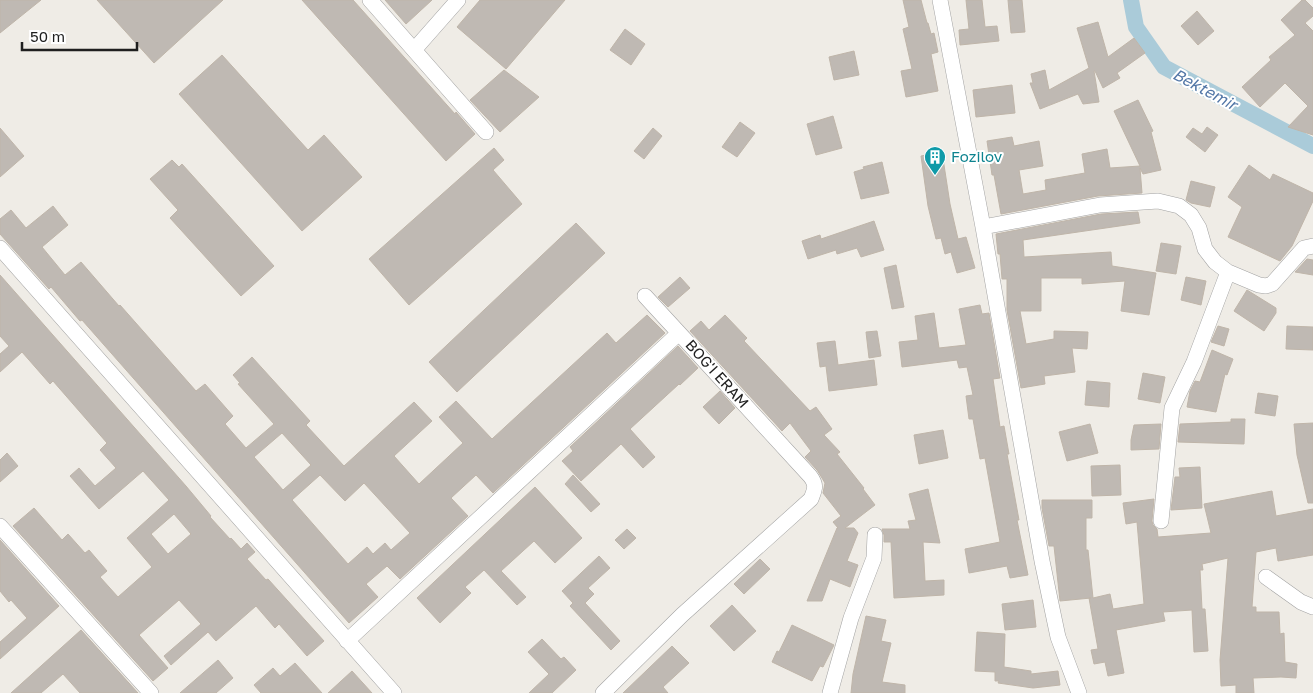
<svg xmlns="http://www.w3.org/2000/svg" width="1313" height="693" font-family="'Golos Text',sans-serif">
<style>
.lines{fill:none;stroke-linecap:round;stroke-linejoin:round}
.canal{stroke:#aacbd9;stroke-width:16}
.building{fill:#bfb9b3;stroke:#bfb5a9;fill-rule:evenodd}
.minor-casing{stroke:#a3a3a3;stroke-width:16}
.minor{stroke:#fff;stroke-width:15}
.labels{text-anchor:middle;stroke-width:4;stroke-linejoin:round;paint-order:stroke}
.culture-label{font-size:15px;fill:#0d838f;stroke:#fff;text-anchor:start}
.street-label{font-size:15px;fill:#1f1f1f;stroke:#fff}
.water-label{font-size:16px;font-style:italic;fill:#5377a7;stroke:#fff}
</style>
<rect width="100%" height="100%" fill="#efece6"/>
<g class="lines">
<path class="canal" d="M1131,0L1136,27L1164,67L1313,146"/>
</g>
<path class="building" d="M0,0H41L0,33Z
M97,0H223L154,63Z
M302,0H353L455,114L456,112L475,134L446,161Z
M385,0H432L406,24Z
M480,0H565L506,69L457,27Z
M903,0H921L927,23H928L931,34L934,33L938,52L931,54L938,91L906,97L901,71L912,69L903,29L909,27Z
M966,0H982L985,27L997,26L999,41L960,45L959,30L969,29Z
M1008,0H1022L1025,32L1011,33Z
M1302,0H1305L1313,8V16L1305,23L1313,31V135L1288,127L1308,106L1285,83L1260,107L1242,87L1271,60L1269,57L1295,35L1281,20Z
M1197,11L1214,31L1198,45L1181,26Z
M1098,22L1108,57L1134,38L1145,53L1117,73L1120,78L1103,88L1095,71H1094L1099,102L1083,104L1078,94L1040,109L1030,83H1033L1031,74L1045,70L1049,90L1089,68L1077,28Z
M625,29L645,44L631,65L610,50Z
M854,51L859,75L834,80L829,57Z
M222,55L308,150L324,135L362,177L302,231L179,94Z
M504,70L539,97L500,132L470,100Z
M1012,85L1015,113L976,117L973,90Z
M1138,100L1153,131L1151,132L1161,170L1143,174L1140,168L1142,193L1098,196L1001,214L994,175H992L987,141L1012,137L1014,146L1039,141L1043,166L1019,170L1023,194L1046,190L1045,180L1085,173L1082,154L1107,149L1110,168L1140,166L1114,111Z
M833,116L842,148L816,155L807,124Z
M740,122L755,133L737,157L722,147Z
M1207,127L1218,135L1205,152L1186,137L1193,128L1202,134Z
M0,128L24,156L0,177Z
M653,128L662,136L644,159L634,151Z
M494,148L504,160L493,170L522,204L409,305L369,259Z
M942,152L950,204L958,239L966,237L975,268L957,273L951,252L945,254L941,238L936,239L928,206L921,156Z
M172,160L179,167L182,164L274,266L241,296L170,218L178,210L150,179Z
M882,162L889,193L861,199L854,172L864,169L863,167Z
M1249,165L1270,180L1273,174L1313,193V201L1292,246L1280,261L1228,237L1242,207L1228,197Z
M1191,181L1215,187L1210,207L1191,203L1186,200Z
M53,206L68,225L42,247L65,275L81,262L119,306L120,305L196,391L205,384L233,416L225,424L246,448L274,424L238,384L240,383L233,375L252,357L310,421L306,425L344,466L414,402L432,421L394,456L419,484L463,443L439,417L456,401L492,439L607,333L616,343L647,315L665,333L493,493L476,475L451,498L468,516L400,579L387,566L366,584L378,597L349,623L82,320L80,321L51,287L49,289L0,234V219L11,210L26,228ZM282,433L311,465L283,490L254,457ZM320,475L345,501L364,483L410,533L391,550L385,543L373,554L367,547L348,564L292,500Z
M1138,212L1140,223L1023,240L1024,257L1111,252L1112,266L1156,273L1149,315L1121,311L1125,281L1082,284V278H1041V311H1020L1026,344L1054,339V331L1088,332L1087,349L1072,348L1075,372L1044,376L1045,384L1021,388L1007,310V279H1002L1000,254H998L996,234L1101,214Z
M874,221L884,250L861,257L857,248L837,254L836,250L808,259L802,241L820,235L821,239Z
M576,223L605,253L457,392L429,362Z
M1161,243L1181,246L1176,274L1156,271Z
M1307,259L1313,260V275L1295,272Z
M896,265L904,307L892,309L884,268Z
M0,275L186,486L211,516L210,517L230,539L231,538L241,549L247,543L255,552L247,559L266,580L268,579L324,641L307,656L279,624L275,628L256,606L216,641L208,632L171,665L164,656L201,624L179,600L139,635L168,668L153,681L13,526L34,508L62,540L68,534L85,553L89,550L107,571L100,577L118,597L152,567L127,538L169,500L143,471L99,509L70,476L79,468L95,486L116,468L100,450L107,443L53,381L50,384L22,352L0,372V354L9,346L0,336ZM174,514L191,534L168,554L151,534Z
M680,277L690,288L668,307L658,297Z
M1186,277L1206,281L1201,305L1181,300Z
M1247,290L1276,308V313L1264,331L1234,311Z
M980,305L982,314L989,313L1000,378L993,379L1000,427L1004,426L1009,454H1007L1019,520H1017L1028,575L1010,578L1007,566L969,573L965,549L1000,542L985,458L980,459L973,419H969L966,396L973,395L967,367L959,368L957,360L902,367L899,342L918,340L915,316L934,313L939,348L966,345L959,309Z
M725,315L747,338L744,341L810,411L816,407L832,429L824,435L840,452L837,454L864,488L863,489L875,505L845,528H854L858,533L847,561L858,565L850,587L830,579L822,601H807L837,528H838L833,522L841,516L823,493L825,483L822,478L817,470L805,457L811,451L790,423L782,431L690,331L701,321L709,330Z
M1218,326L1229,329L1224,346L1211,342Z
M1287,326L1313,327V350L1286,349Z
M877,331L881,356L869,358L866,332Z
M835,341L838,365L874,360L877,385L829,391L826,366L820,367L817,343Z
M678,346L698,368L680,385L679,384L630,429L655,457L643,468L621,444L581,481L562,461L573,451L570,447Z
M1212,350L1233,359L1227,375L1225,374L1216,412L1187,407L1190,391L1195,381L1200,382Z
M1143,373L1165,377L1160,403L1138,399Z
M1087,381L1110,383L1109,407L1085,405Z
M720,391L735,408L719,424L703,407Z
M1258,393L1278,396L1275,416L1255,413Z
M1231,419H1245L1244,444L1178,442L1180,424L1231,422Z
M1313,423V503H1308L1297,455L1294,424Z
M1090,424L1098,453L1067,461L1059,432Z
M1161,424L1159,449L1131,450V440L1134,425Z
M943,430L948,458L919,464L914,435Z
M7,453L18,466L0,482V460Z
M1120,465L1121,495L1092,496L1091,466Z
M1200,467L1202,508L1171,510L1175,477H1180L1179,468Z
M573,475L600,504L591,512L565,484Z
M535,487L582,538L555,563L534,541L501,571L526,597L517,605L484,570L465,587L471,593L440,623L417,598Z
M928,489L940,543L923,542L925,581L944,580V595L894,598L891,542H884V535L882,529H910L908,521L916,520L909,494Z
M1272,491L1276,516L1313,509V555L1278,561L1276,548L1256,552L1252,607H1256V612H1279L1280,634L1284,633L1285,662L1297,664L1296,678L1281,677L1253,678L1254,693H1236V685L1221,686L1220,660L1228,558L1202,564L1203,570H1200L1202,609H1205L1208,651L1194,652L1192,610L1163,612L1165,621L1116,630L1124,673L1108,676L1105,662L1094,664L1091,650L1098,649L1089,598H1091L1060,601L1054,546H1049L1042,508V500H1092V518H1086V550H1088L1093,598L1110,594L1113,609L1144,604L1137,522L1126,524L1123,503L1154,499L1152,521L1153,525L1157,529L1158,537L1211,533L1204,504Z
M627,529L636,538L624,549L615,540Z
M0,540L59,606L0,659V642L27,618L11,600L9,602L0,591Z
M599,556L610,568L588,588L594,594L585,603L620,641L611,650L570,606L573,603L562,591Z
M760,559L770,569L744,594L734,584Z
M1033,600L1036,627L1005,630L1002,604Z
M732,605L756,631L734,651L710,626Z
M866,616L886,620L881,641L891,643L882,682L905,685V693H851L853,674Z
M792,625L834,645L823,667L820,666L812,681L772,662L777,651L779,652Z
M81,630L138,693H80L63,674L41,693H11Z
M977,632L1005,634L1004,667L1031,671V674L1058,671L1060,685L1033,688L998,683L999,681H995V672L975,671Z
M542,639L561,659L564,657L576,670L552,693H529L549,674L528,652Z
M672,646L689,663L663,687L668,693H623Z
M218,660L233,678L216,693H180Z
M295,663L322,693H261L254,685L273,668L280,676Z
M352,671L372,693H328Z"/>
<g class="lines">
<g class="minor-casing">
<path id="minor" d="M370,0L486,132
M940,0L983,227L1042,561L1058,637L1079,693
M414,50L458,0
M983,227L1100,205L1158,201L1179,206L1191,215L1199,228L1205,249L1215,262L1228,272L1259,285L1266,286L1272,284L1304,248L1313,246
M0,248L394,693
M645,296L679,333
M1161,521L1172,408L1194,362L1228,272
M0,526L151,693
M1266,577L1301,602L1313,607
M347,641L679,333L810,476C817,485 815,489 811,499L682,615L603,693
M830,693L851,618L874,558L875,535"/>
</g>
<use href="#minor" class="minor"/>
</g>
<defs>
<g id="building-pin" transform="scale(1.125)"><path d="M0 17L-7.5 6A9.5 9.5 0 1 1 7.5 6Z" fill="#0f9aa8" stroke="#fff"/><path d="M-4-6H4V6H1V3H-1V6H-4ZM-2.5-4.3h1.7v1.8h-1.7ZM.8-4.3h1.7v1.8H.8ZM-2.5-1h1.7V.8h-1.7ZM.8-1h1.7V.8H.8Z" fill="#fff"/></g>
</defs>
<g fill-rule="evenodd">
<use href="#building-pin" x="935" y="157"/>
</g>
<g class="labels">
<g class="culture-label">
<text x="951" y="162">Fozilov</text>
</g>
<g class="street-label">
<text transform="translate(717 374) rotate(48)" y="5">BOG'I ERAM</text>
</g>
<g class="water-label">
<text transform="translate(1205 89) rotate(28)" y="6">Bektemir</text>
</g>
</g>
<path d="M22 42v8h115v-8" fill="none" stroke="#1f1f1f" stroke-width="2.5"/>
<text x="30" y="42" font-size="15" fill="#1f1f1f" stroke="#ffffff" stroke-width="4" paint-order="stroke">50 m</text>
</svg>
